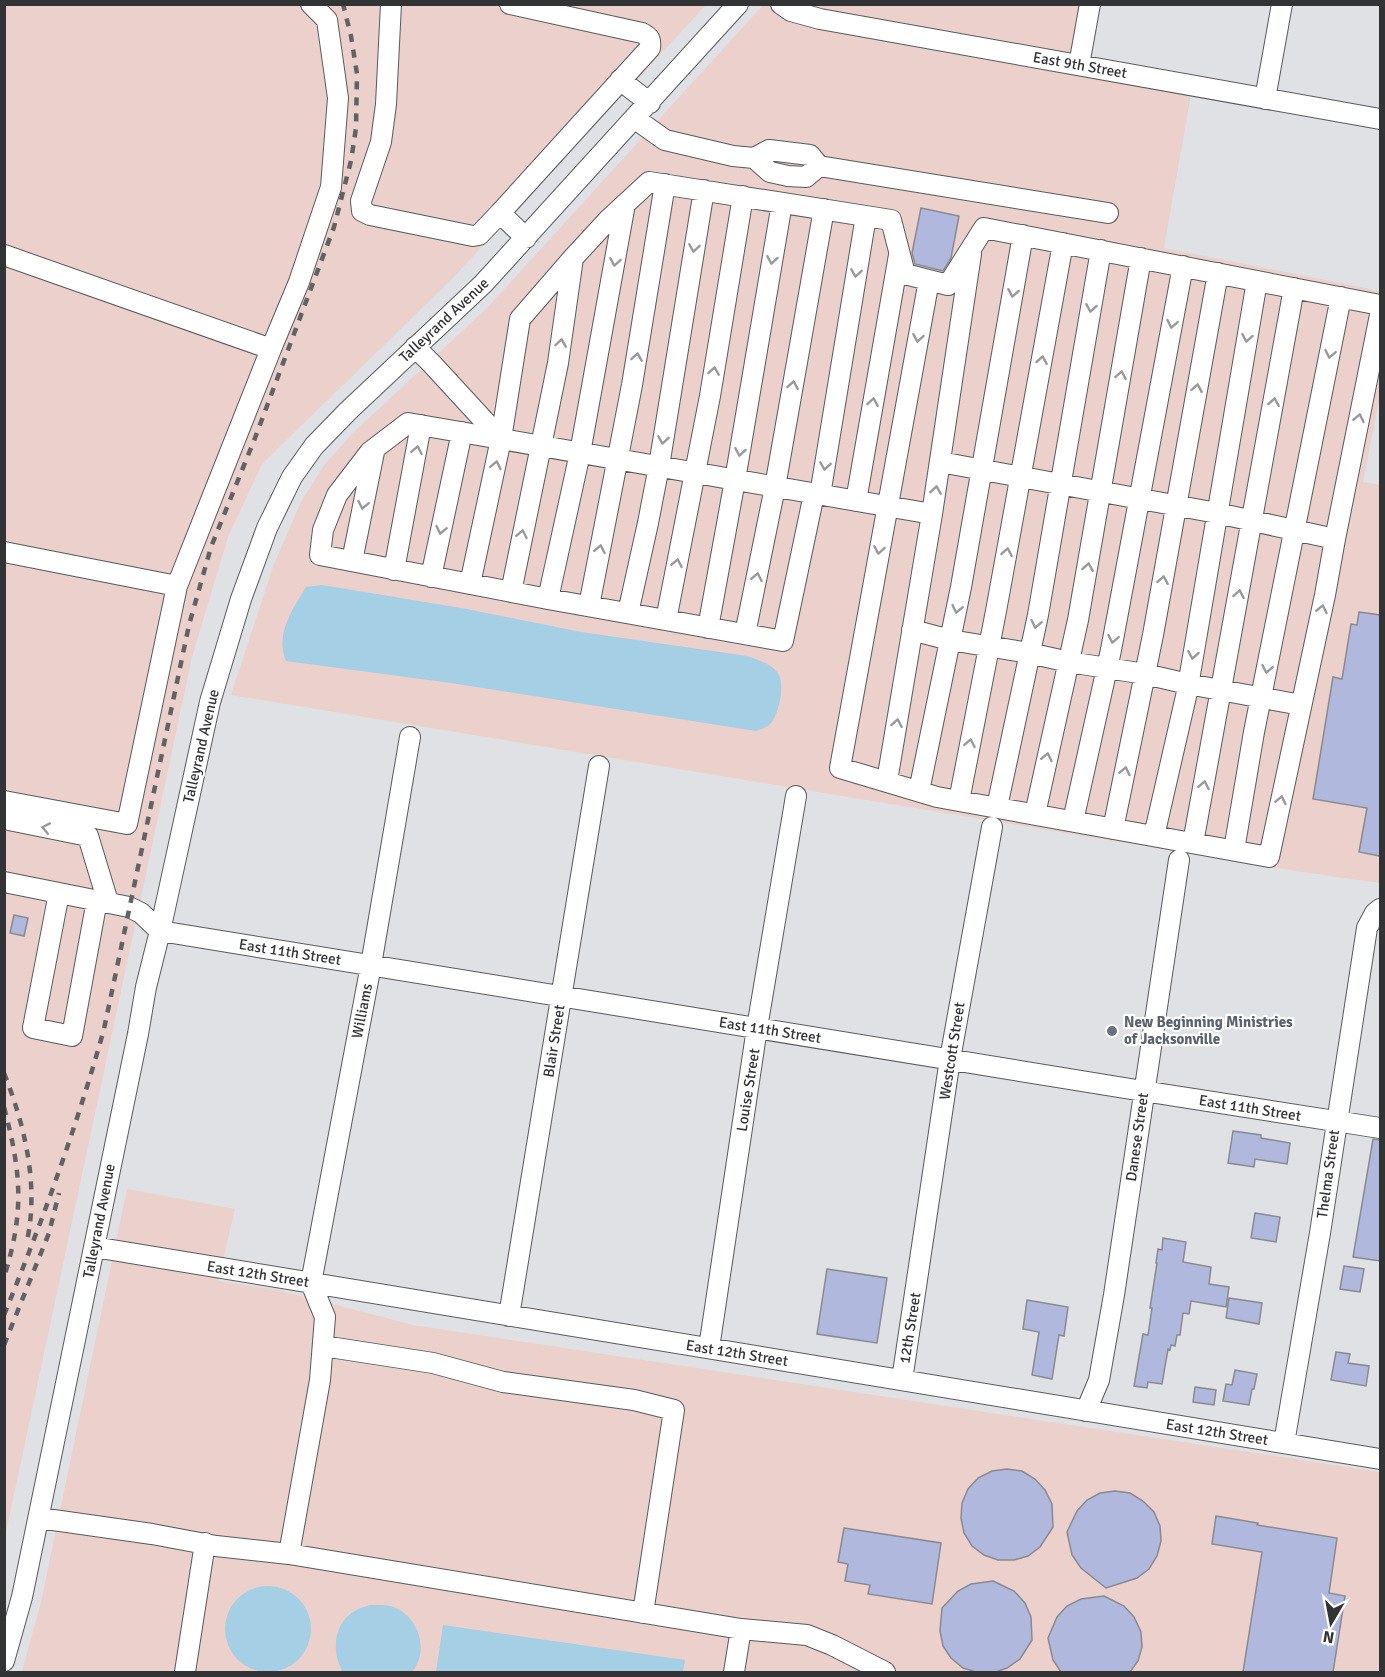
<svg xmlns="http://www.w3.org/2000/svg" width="1385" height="1677" font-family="Signika,sans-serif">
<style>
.industrial{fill:#ebd0cc}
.water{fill:#a4cfe4}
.building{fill:#b0b8dd;stroke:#898a8f;stroke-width:1.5}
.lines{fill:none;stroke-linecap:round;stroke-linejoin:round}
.minor-casing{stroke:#58595d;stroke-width:22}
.minor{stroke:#fff;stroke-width:20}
.rail{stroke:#616265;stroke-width:4.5;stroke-dasharray:8 8;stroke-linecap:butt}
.oneway{stroke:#98999a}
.worship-dot{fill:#6b7280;stroke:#fff;stroke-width:2}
.labels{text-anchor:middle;stroke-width:4.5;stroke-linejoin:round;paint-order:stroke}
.street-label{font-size:15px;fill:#323335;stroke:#fff}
.worship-label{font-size:15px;font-weight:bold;fill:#5b616d;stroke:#fff;text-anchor:start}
</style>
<rect width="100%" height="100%" fill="#e0e1e5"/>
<path class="industrial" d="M5,5H706L453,278L262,464L228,537L192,657L5,1537Z
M763,5H1080L1068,71L1191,94L1164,248L1380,291V396L1363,482L1380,485V883L1296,871L231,695L274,564L301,502L325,464L353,433L488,307Z
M127,1189L235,1209L218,1281L278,1290L413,1325L1380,1472V1672H22L41,1602Z"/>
<path class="water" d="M322,585L467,609L581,632L747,656C758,660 769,663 777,672C786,682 779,717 769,725C766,728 760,729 756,731L451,683L286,661C275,634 292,610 306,587Z
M225 1629a43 43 0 1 1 86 0a43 43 0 1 1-86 0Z
M370,1605C380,1605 389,1604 398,1609C421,1622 428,1652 412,1672H343C331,1652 333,1623 356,1610C360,1608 366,1606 370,1605Z
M443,1625L685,1660L683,1672H436Z"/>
<path class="building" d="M921,208L959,216L951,258L943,271L915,264L912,253Z
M1359,612L1380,615V856L1359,852L1367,808L1313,799L1333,677L1342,679L1351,624L1357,625Z
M14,915L28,918L24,936L10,933Z
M1233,1131L1261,1135V1138L1290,1143L1287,1164L1255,1159L1254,1167L1228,1163Z
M1373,1139L1380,1140V1261L1353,1257Z
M1255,1213L1280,1217L1276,1242L1251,1238Z
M1163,1238L1186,1242L1183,1262L1211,1267L1209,1284L1229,1287L1226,1307L1191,1301L1189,1314L1183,1313L1180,1335H1177L1175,1346L1171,1345L1170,1350L1168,1349L1162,1384L1148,1382L1147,1388L1134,1386L1143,1334L1148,1335L1152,1308H1150L1157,1263H1156L1158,1249L1162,1250Z
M1344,1266L1364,1269L1360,1292L1340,1289Z
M827,1269L887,1278L877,1343L817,1334Z
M1229,1298L1262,1303L1259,1324L1226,1318Z
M1027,1300L1068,1307L1064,1336L1059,1335L1052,1379L1032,1375L1039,1332L1023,1329Z
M1336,1352L1350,1354L1348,1363L1369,1366L1366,1386L1331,1380Z
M1235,1370L1257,1374L1254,1389H1252L1249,1405L1223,1401L1226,1384L1232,1385Z
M1195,1387L1216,1390L1214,1405L1193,1402Z
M1007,1469L1022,1471L1035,1479L1045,1490L1052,1504L1053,1527L1040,1547L1028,1556L1014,1560H998L984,1555L972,1546L964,1533L961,1518L962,1503L968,1489L978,1478L992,1471Z
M1115,1491L1130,1493L1143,1501L1154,1512L1160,1526L1161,1541L1157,1556L1149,1569L1137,1578L1106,1588L1081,1568L1072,1555L1067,1532L1077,1511L1087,1500L1100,1493Z
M1216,1516L1258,1523L1257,1525L1337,1538L1329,1593L1345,1596L1333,1672H1243L1262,1552L1212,1544Z
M844,1528L941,1543L932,1604L868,1594L870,1585L845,1581L848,1564L838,1562Z
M993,1581L1014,1591L1025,1603L1031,1617L1032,1640L1020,1659L1007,1668L996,1672H976L963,1668L951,1658L943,1646L940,1631L942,1608L958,1591L971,1584Z
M1104,1596L1124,1606L1134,1617L1141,1632L1142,1647L1138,1661L1130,1672H1061L1053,1660L1048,1638L1057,1617L1067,1606L1081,1599Z"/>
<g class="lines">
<g class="minor-casing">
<path id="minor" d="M391,4L386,104L381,142L361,201L362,211L370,215L473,236L479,235L500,213
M510,4L642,33C650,37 651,40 650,48L500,213L526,238
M781,4L791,11L820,19L1380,119
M1079,65L1090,4
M620,80L650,103
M1265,99L1282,4
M634,118L665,140L733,156L754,158L769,150L810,155L819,166L806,177L788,176L770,172L754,158
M819,166L1108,213
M4,255L271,349L177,586L127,824L4,801
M929,280L840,768L937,797L1269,857L1325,595L1335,539L1380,315
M415,347L432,364L501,439L932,514
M271,349L299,282L331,187L338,98L327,20L311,4
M501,439L408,423L370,452L337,495L323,530L320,555L548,599L783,641L814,494
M940,462L1217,513L1335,539
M820,495L866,216
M856,501L899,255
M4,552L177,586
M352,561L374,452
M394,570L421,425
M431,577L462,432
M470,584L501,439L520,319L573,258L609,219L649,182L891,220L905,274L948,285L984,228L1380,305
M511,592L558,363L573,258
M548,599L580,453L625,204
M589,606L632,385L665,184
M628,613L648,523L659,466L704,190
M666,620L710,396L743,196
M708,628L735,480L782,203
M912,630L950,640L1029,653L1069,662L1145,674L1188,684L1301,705
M745,634L775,487L824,209
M887,781L932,514L971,254
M919,791L961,587L1023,235
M959,801L996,611L1063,243
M997,807L1038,615L1101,250
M1035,814L1078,620L1141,258
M4,819L88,836L108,902
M1073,821L1111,650L1183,266
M1113,829L1153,635L1218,273
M1154,836L1187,692L1257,281
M1193,843L1294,288
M1234,850L1254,732L1341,297
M4,882L129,907L141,913L160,931
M59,893L33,1028L72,1036L97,900
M160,931L1143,1091L1380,1128
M94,1247L1380,1459
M509,1316L599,766
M323,1346L433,1363L503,1382L634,1400L674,1410L643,1613
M709,1348L757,1028L796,796
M902,1380L950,1059L992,827
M1086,1411L1099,1380L1114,1295L1179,860
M1284,1443L1320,1233L1367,928L1375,913L1380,909
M39,1518L152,1534L216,1546L289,1554L741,1629L734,1672
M289,1554L320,1380L325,1317L311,1283L371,965L410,737
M741,1629L807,1635L832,1645L885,1672
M4,1661L22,1597L138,1034L146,987L160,931L210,702L241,599L267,528L292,477L314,446L348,411L483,284L738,4
M185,1672L205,1543"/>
</g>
<use href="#minor" class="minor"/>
<path class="rail" d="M4,1073C25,1126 39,1185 27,1241
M4,1107C21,1172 25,1211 4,1277
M4,1315C42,1222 77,1126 104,1029L189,625L211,547L255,438L334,227L351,161L356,128L357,74L351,36L343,4
M4,1345L49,1233L59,1193"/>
</g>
<defs><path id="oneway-chevron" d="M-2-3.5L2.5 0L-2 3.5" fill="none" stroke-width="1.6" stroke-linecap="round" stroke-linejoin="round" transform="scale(1.5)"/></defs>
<g class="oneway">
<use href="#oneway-chevron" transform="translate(694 248) rotate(99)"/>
<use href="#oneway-chevron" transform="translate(772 260) rotate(100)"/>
<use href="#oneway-chevron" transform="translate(615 262) rotate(100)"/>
<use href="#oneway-chevron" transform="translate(856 273) rotate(99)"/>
<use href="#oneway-chevron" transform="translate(1013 293) rotate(100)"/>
<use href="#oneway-chevron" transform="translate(1091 308) rotate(100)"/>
<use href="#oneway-chevron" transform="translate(1172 324) rotate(101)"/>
<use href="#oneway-chevron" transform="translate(918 338) rotate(100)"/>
<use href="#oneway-chevron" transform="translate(1247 338) rotate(100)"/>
<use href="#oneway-chevron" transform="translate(561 343) rotate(-82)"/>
<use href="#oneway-chevron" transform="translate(1330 354) rotate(101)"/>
<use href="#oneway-chevron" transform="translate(637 357) rotate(-81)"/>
<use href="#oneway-chevron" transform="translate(1042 360) rotate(-80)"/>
<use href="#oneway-chevron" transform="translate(714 371) rotate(-81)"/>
<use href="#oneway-chevron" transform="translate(1121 375) rotate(-80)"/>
<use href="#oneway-chevron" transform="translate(793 385) rotate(-80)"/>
<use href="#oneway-chevron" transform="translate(1197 388) rotate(-80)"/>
<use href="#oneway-chevron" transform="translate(873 402) rotate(-80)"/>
<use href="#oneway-chevron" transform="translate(1274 402) rotate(-80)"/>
<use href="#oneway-chevron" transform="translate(1359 418) rotate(-78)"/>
<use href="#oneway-chevron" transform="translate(663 440) rotate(99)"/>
<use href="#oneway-chevron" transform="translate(417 450) rotate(-79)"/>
<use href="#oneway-chevron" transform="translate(740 452) rotate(100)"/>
<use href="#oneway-chevron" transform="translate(496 465) rotate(-78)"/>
<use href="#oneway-chevron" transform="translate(825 466) rotate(99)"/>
<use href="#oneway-chevron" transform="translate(936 490) rotate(-81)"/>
<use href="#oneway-chevron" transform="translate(363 505) rotate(101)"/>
<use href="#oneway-chevron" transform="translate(441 530) rotate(102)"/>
<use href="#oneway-chevron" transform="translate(522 534) rotate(-79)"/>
<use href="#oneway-chevron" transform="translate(600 549) rotate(-79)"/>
<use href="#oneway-chevron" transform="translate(879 550) rotate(100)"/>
<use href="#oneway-chevron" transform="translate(1007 552) rotate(-80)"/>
<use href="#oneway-chevron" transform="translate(677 563) rotate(-79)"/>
<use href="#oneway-chevron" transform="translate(1088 567) rotate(-80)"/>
<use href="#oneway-chevron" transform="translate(757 577) rotate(-79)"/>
<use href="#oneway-chevron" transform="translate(1163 580) rotate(-80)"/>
<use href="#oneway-chevron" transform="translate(1239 594) rotate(-80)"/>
<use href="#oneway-chevron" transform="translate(957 609) rotate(102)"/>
<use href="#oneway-chevron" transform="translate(1322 609) rotate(-78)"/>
<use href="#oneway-chevron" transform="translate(1036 624) rotate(102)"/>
<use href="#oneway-chevron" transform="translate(1113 639) rotate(101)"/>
<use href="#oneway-chevron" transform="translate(1193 655) rotate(100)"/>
<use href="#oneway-chevron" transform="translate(1267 669) rotate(101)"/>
<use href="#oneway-chevron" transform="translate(897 723) rotate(-80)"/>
<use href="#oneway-chevron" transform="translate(970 743) rotate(-79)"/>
<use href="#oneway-chevron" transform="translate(1047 757) rotate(-77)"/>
<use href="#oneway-chevron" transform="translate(1125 771) rotate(-78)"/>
<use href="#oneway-chevron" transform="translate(1204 785) rotate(-79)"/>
<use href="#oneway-chevron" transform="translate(1281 800) rotate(-78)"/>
<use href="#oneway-chevron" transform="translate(46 828) rotate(-169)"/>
</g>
<circle class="worship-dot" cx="1112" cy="1031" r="6"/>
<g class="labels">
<g class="street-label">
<text transform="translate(1080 65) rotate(10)" y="5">East 9th Street</text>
<text transform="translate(444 320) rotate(-43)" y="5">Talleyrand Avenue</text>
<text transform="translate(201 746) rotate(-77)" y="5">Talleyrand Avenue</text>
<text transform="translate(290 952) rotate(9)" y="5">East 11th Street</text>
<text transform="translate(362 1011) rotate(-79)" y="5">Williams</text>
<text transform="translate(770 1030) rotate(9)" y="5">East 11th Street</text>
<text transform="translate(554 1041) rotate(-81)" y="5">Blair Street</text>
<text transform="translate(952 1051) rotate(-81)" y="5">Westcott Street</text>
<text transform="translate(748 1090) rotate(-81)" y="5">Louise Street</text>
<text transform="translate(1250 1108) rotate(9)" y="5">East 11th Street</text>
<text transform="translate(1137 1137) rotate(-82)" y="5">Danese Street</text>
<text transform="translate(1328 1174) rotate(-82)" y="5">Thelma Street</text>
<text transform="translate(99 1221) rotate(-79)" y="5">Talleyrand Avenue</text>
<text transform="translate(258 1274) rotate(9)" y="5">East 12th Street</text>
<text transform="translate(910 1328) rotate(-81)" y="5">12th Street</text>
<text transform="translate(737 1353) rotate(9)" y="5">East 12th Street</text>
<text transform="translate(1217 1432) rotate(9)" y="5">East 12th Street</text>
</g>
<g class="worship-label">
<text x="1124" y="1027">New Beginning Ministries<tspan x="1124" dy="17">of Jacksonville</tspan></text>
</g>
</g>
<rect width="1385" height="1677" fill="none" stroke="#323335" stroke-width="12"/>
<g transform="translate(1331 1623) rotate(190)" stroke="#ffffff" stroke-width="4.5" paint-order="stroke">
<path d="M0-4.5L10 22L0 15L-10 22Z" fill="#323335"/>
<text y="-9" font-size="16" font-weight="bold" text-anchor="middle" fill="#323335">N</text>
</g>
</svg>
